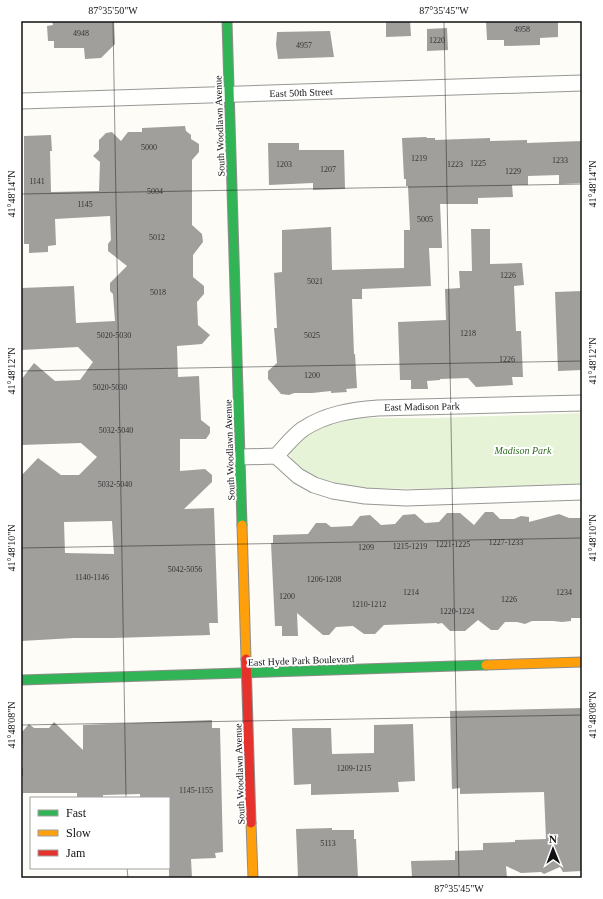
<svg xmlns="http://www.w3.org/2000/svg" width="603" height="899" font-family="Georgia,serif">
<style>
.green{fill:#e7f3d7}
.building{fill:#a19f9c;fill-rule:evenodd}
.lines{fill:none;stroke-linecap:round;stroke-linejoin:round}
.street-casing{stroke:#979795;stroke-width:17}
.fast-casing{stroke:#8e8d8b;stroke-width:11}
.slow-casing{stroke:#8e8d8b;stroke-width:11}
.jam-casing{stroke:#8e8d8b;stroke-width:11}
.street{stroke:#fffffe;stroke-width:15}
.fast{stroke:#30b455;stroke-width:9}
.slow{stroke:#ff9f0a;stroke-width:9}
.jam{stroke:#e5322d;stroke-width:9}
.ticks{fill:none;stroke:#111;stroke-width:1;stroke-opacity:0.45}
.labels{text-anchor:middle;stroke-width:4;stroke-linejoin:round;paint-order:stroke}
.number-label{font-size:8px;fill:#353434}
.street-label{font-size:10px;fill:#111;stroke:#fff}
.park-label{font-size:10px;font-style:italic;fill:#2f6b1f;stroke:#fff}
.neatline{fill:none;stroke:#111;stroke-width:1.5}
.ticks-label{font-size:10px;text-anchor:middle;fill:#111}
</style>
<rect width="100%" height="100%" fill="#fdfcf7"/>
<path class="green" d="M582,413V484L424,489L363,488L340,485L318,478L304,470L292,461L290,454L291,449L301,440L323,427L356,418H435Z"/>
<path class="building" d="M52,21H114L115,44L101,58L85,59L84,48H54V41H48L47,26L53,25Z
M386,21H410L411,36L386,37Z
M486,21H558V37L540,38V45L504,46V40H487Z
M447,28L448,50L427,51V29Z
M330,31L334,57L278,59L276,45L277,32Z
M185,126L186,131L191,135V139L199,144V152L192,160V225L202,234L203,242L193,255V277L204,286V294L197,302L198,325L210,335L202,344L177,346L178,377L199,376L201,420L210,427V433L206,439H180V471L205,469L212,475V482L184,509L214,508L218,623H209L210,635L114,638H74L21,641V476L38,458L61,475H79L97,457L81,443L21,445V380L34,363L55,381L80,380L93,362L78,347L21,350V288L74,286L76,323L115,321L113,294L110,291V283L127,266L108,251V244L111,240L110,216L55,219L56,245L48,246V252L29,253V244H24V136L51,135L52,151H50L51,192L99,191L100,162L93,156L99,150V140L106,133L112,132L121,141L128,132H142V128ZM112,521L114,554L65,553L64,522Z
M426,137L427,138H435V140L490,138V141L527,140V143L582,141V183L559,184V175L528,176V185H512L513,197L478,198V204H440L442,248H429L431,286L362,289V299H352L354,354H355L357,388L346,389L347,392L331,393V391L312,393H294L289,395L281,394L268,379V371L277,363L274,328H277L274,273L282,272V230L331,227L332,270L404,268V230H410L408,186H406V179H404L402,138Z
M268,143H299V150H344L345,189L313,190V183L269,185Z
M471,229H490V264L522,263L524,285L514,286L516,331H521L523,377H512L513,385L476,387L468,378L440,379V380L427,381L428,389H411V380H400L398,322L446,320L445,289L460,288L459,271H472Z
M582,291V370L558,371L555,292Z
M485,512H493L500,519H514L521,516L529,517V522L559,514L569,518H582V618H571V621L562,622L553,621H532L525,624L517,622H505L498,630H491L478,620L465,631H450L442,623L437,624V623L384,625L375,634H364L353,626L336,627L329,635H323L297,613L298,636H282V626H275L271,543H273V535L308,534L316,523H326L331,527L352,526L360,516L370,515L381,525L395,524L403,515L415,514L425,523L439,522L447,513H460L474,525Z
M582,708V871L563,872L560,867L544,874L541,872L521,873L506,866L507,878H412L411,861L455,860V851L483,850V843L515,842V840L546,839L544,792L460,794V788L452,789L450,711Z
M212,720V728H220L223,852L215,853L216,858L191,859L192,878H169V798H140V794L103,795V798H77V793H23V777L21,775V770L23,768L22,732L29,724L34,728H49L54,722L83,750V725Z
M413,724L415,781L398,782L399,792L311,795V784L294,785L292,728H331L332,754L374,753V725Z
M332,828V830H354V839H356L358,878H298L296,829Z"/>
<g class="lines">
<g class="street-casing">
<path id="street" d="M21,101L582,83
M276,456L298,476L314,485L333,491L365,496L406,498L582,492
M241,457L276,456C285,447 293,436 303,429C326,414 351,410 378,408L582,403"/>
</g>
<g class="fast-casing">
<path id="fast" d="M227,21L242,525
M21,680L486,665"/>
</g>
<g class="slow-casing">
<path id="slow" d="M242,525L246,659
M486,665L582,662
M251,823L253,878"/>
</g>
<g class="jam-casing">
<path id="jam" d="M246,659L251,823"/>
</g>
<use href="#street" class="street"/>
<use href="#fast" class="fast"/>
<use href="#slow" class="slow"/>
<use href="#jam" class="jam"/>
</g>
<path class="ticks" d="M113,21L126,798M444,21L459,878M21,194L582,184M21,371L582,361M21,548L582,538M21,725L582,715M127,868L128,878"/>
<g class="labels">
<g class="number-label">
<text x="522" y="32">4958</text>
<text x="81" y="36">4948</text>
<text x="437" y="43">1220</text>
<text x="304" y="48">4957</text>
<text x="149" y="150">5000</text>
<text x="419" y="161">1219</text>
<text x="560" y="163">1233</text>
<text x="478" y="166">1225</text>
<text x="284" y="167">1203</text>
<text x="455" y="167">1223</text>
<text x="328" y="172">1207</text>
<text x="513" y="174">1229</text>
<text x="37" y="184">1141</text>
<text x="155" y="194">5004</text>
<text x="85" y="207">1145</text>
<text x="425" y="222">5005</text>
<text x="157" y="240">5012</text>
<text x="508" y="278">1226</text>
<text x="315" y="284">5021</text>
<text x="158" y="295">5018</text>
<text x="468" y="336">1218</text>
<text x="114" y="338">5020-5030</text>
<text x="312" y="338">5025</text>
<text x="507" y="362">1226</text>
<text x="312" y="378">1200</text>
<text x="110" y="390">5020-5030</text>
<text x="116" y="433">5032-5040</text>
<text x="115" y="487">5032-5040</text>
<text x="506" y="545">1227-1233</text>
<text x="453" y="547">1221-1225</text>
<text x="410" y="549">1215-1219</text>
<text x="366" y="550">1209</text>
<text x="185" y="572">5042-5056</text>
<text x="92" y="580">1140-1146</text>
<text x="324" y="582">1206-1208</text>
<text x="411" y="595">1214</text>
<text x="564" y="595">1234</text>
<text x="287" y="599">1200</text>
<text x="509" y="602">1226</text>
<text x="369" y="607">1210-1212</text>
<text x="457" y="614">1220-1224</text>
<text x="354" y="771">1209-1215</text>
<text x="196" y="793">1145-1155</text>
<text x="328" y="846">5113</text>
</g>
<g class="street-label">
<text transform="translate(301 92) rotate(-2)" y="4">East 50th Street</text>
<text transform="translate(219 126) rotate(-92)" y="4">South Woodlawn Avenue</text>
<text transform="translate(422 406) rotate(-1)" y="4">East Madison Park</text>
<text transform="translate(229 450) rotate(-92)" y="4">South Woodlawn Avenue</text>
<text transform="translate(301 660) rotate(-2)" y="4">East Hyde Park Boulevard</text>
<text transform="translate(239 774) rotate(-92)" y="4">South Woodlawn Avenue</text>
</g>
<g class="park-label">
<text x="523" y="454">Madison Park</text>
</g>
</g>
<rect width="603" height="899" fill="none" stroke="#ffffff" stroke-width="44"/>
<rect x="30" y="797" width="140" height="72" fill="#ffffff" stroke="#a0a0a0"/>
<rect x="38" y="810" width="20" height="6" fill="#30b455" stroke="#a0a0a0"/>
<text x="66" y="817" font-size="12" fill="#111111">Fast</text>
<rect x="38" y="830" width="20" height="6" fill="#ff9f0a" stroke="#a0a0a0"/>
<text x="66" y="837" font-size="12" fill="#111111">Slow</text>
<rect x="38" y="850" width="20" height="6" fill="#e5322d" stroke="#a0a0a0"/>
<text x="66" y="857" font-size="12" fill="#111111">Jam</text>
<g transform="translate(553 849) rotate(359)" stroke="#ffffff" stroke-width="3" paint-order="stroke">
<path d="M0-3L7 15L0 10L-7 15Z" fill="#111111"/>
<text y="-6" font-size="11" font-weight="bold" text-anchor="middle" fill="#111111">N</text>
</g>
<rect x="22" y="22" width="559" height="855" class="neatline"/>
<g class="ticks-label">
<text x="113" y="14">87°35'50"W</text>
<text x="444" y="14">87°35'45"W</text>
<text transform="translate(592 184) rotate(-90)" y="4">41°48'14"N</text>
<text transform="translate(11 194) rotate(-90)" y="4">41°48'14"N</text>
<text transform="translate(592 361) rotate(-90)" y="4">41°48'12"N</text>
<text transform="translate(11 371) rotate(-90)" y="4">41°48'12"N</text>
<text transform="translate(592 538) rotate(-90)" y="4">41°48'10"N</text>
<text transform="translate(11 548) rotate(-90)" y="4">41°48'10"N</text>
<text transform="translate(592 715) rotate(-90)" y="4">41°48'08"N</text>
<text transform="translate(11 725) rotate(-90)" y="4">41°48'08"N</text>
<text x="459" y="892">87°35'45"W</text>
</g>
</svg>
